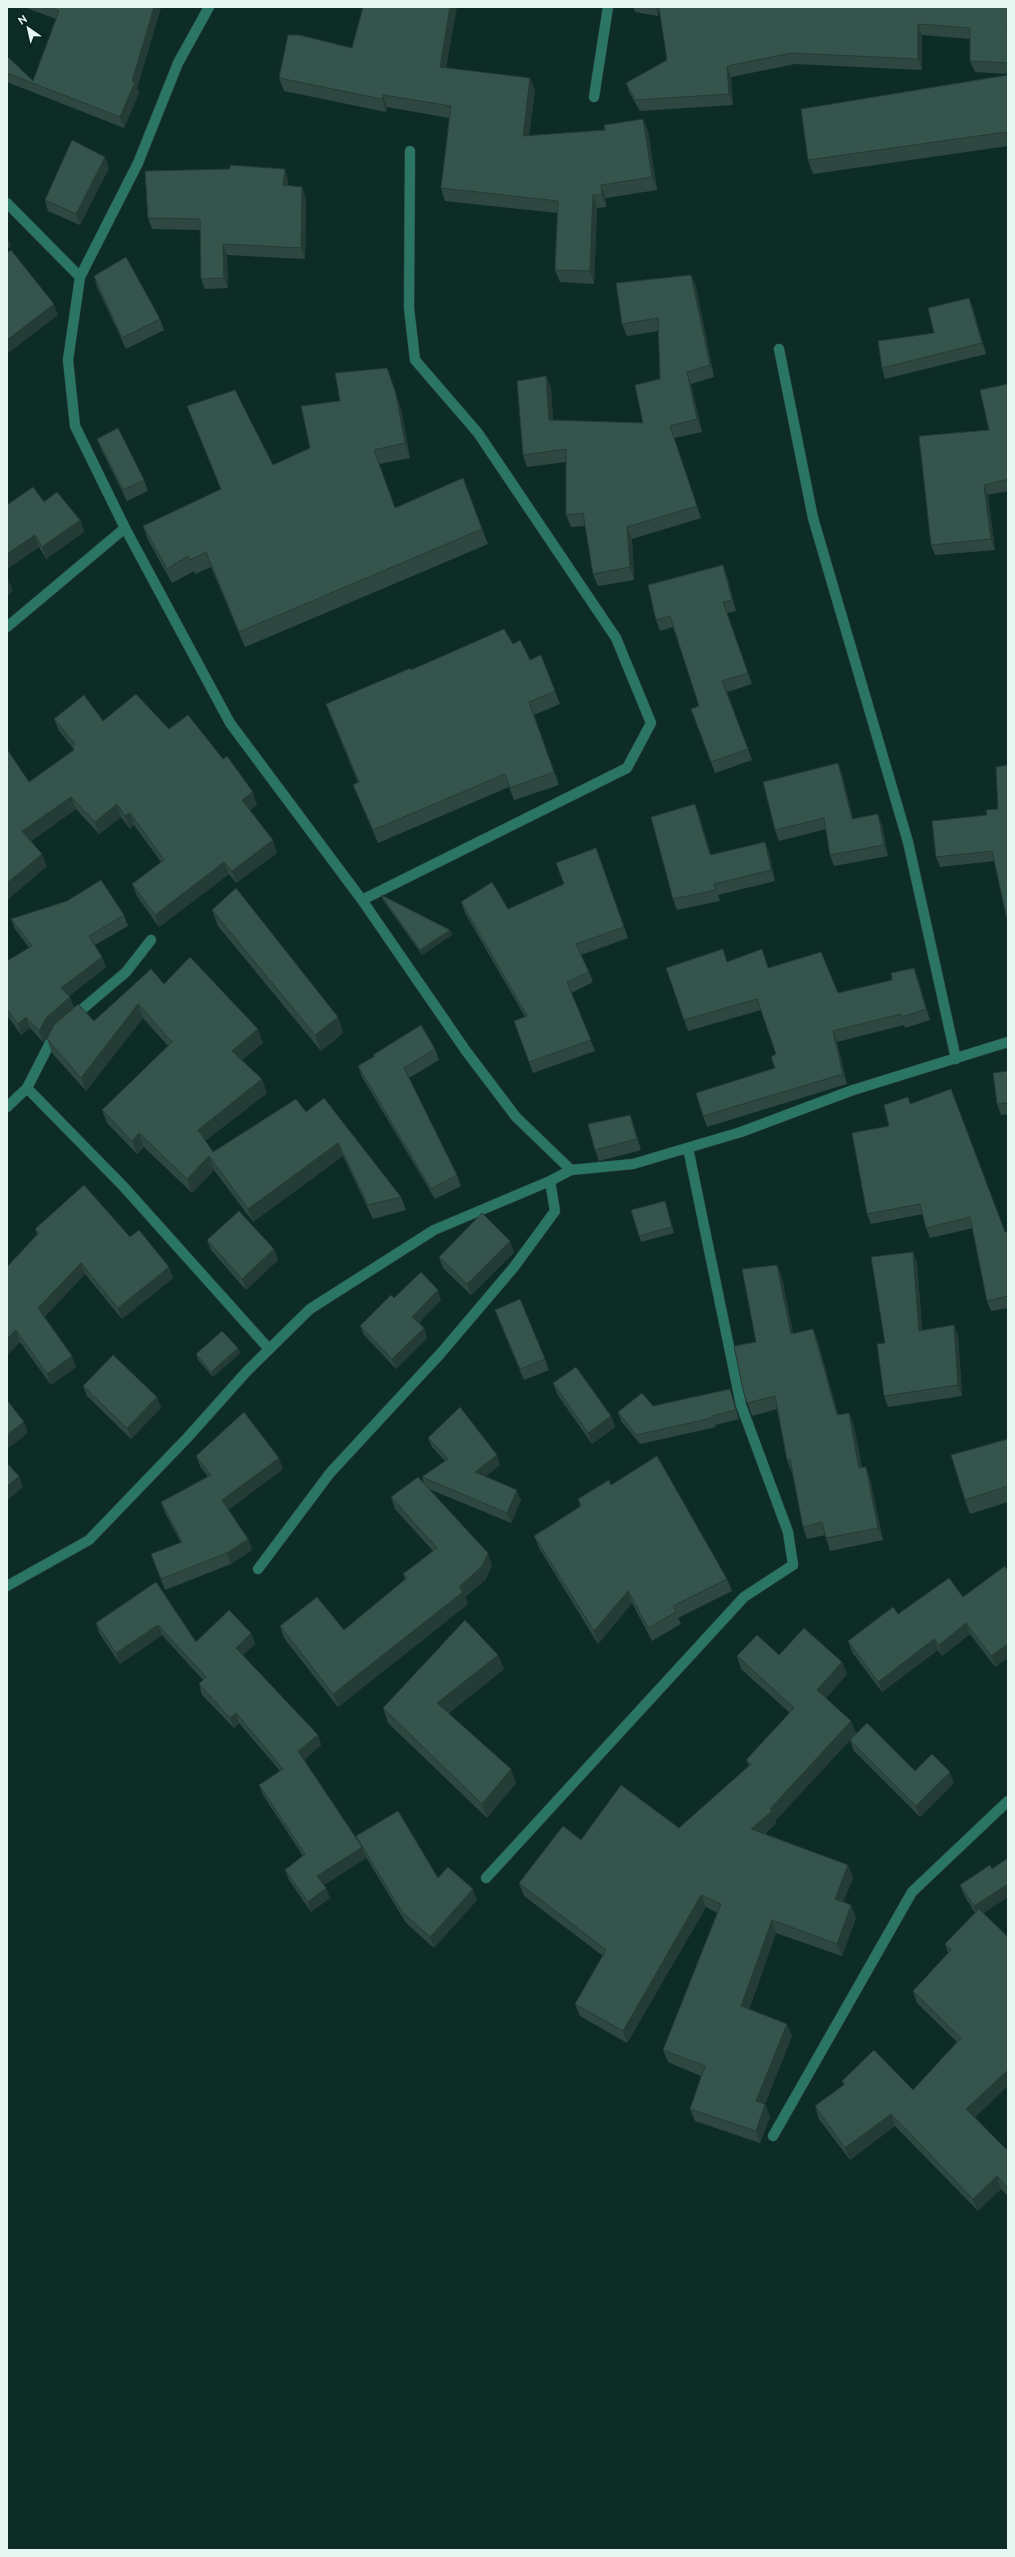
<svg xmlns="http://www.w3.org/2000/svg" width="1015" height="2557" font-family="Ubuntu,sans-serif">
<style>
.lines{fill:none;stroke-linecap:round;stroke-linejoin:round}
.street-casing{stroke:#2c4843;stroke-width:11}
.street{stroke:#2b7565;stroke-width:10}
.wall{fill:#2e4841}
.shaded-wall{fill:#253b35}
.building{fill:#35544c;stroke:#253b35}
</style>
<rect width="100%" height="100%" fill="#0e2c26"/>
<g class="lines">
<g class="street-casing">
<path id="street" d="M209,7L178,63L138,163L80,277L68,360L75,426L125,528L230,723L362,900L466,1051L516,1117L571,1170
M594,97L608,7
M7,203L80,277
M779,349L813,518L908,842L956,1059
M7,627L125,528
M362,900L627,768L651,723L616,638L478,433L415,360L409,308L410,151
M73,1017L126,972L151,940
M27,1088L123,1186L269,1349
M7,1107L27,1088L55,1033
M258,1569L330,1473L441,1353L514,1267L555,1211L550,1181
M7,1586L89,1540L188,1437L247,1371L310,1309L434,1230L550,1181L571,1170L633,1164L741,1132L853,1090L1008,1042
M486,1878L744,1597L793,1565L788,1532L741,1405L688,1148
M773,2136L912,1892L1008,1801"/>
</g>
<use href="#street" class="street"/>
</g>
<path class="wall" d="M24,7H161L137,88L139,93L124,128L7,82V56L33,81L56,19Z
M633,7H1008V74L975,72L970,61V39L922,35V70L795,64L731,77L733,105L640,111L630,94L626,83L667,60L659,8L658,16L635,12Z
M352,48L447,68L535,90L529,136L648,131L657,190L606,198V207L597,208L594,284L560,282L555,270L558,213L445,201L441,188L449,118L387,107L386,112L284,91L279,78Z
M1008,75V146L813,174L808,160Z
M109,168L80,225L48,211L45,200Z
M288,180V186L306,198L305,259L227,255L228,288L205,289L201,279L200,230L152,229L148,218Z
M691,275L696,287L714,377L691,384L702,432L674,438L701,518L632,539L634,580L598,586L593,574L585,526L571,527L566,515V462L527,467L523,455L546,376L551,388L553,420L643,423L660,379L658,331L627,336L622,324Z
M94,276L160,319L164,330L126,349L97,287Z
M969,298L973,309L986,354L885,379L882,368L934,333Z
M1008,384V491L988,495L995,550L935,555L931,545L989,430Z
M187,406L273,465L401,408L410,458L379,464L395,508L463,478L488,544L245,647L211,567L195,574L194,571L172,583L148,540L143,526L221,490Z
M97,439L144,480L148,491L127,501L101,449Z
M44,502L80,520L84,532L46,559L39,547L7,569Z
M727,576L736,611L727,613L752,684L727,692L752,760L715,773L691,709L699,706L673,627L660,631L656,620Z
M513,644L530,660L555,691L560,704L534,715L559,785L514,800L509,787L378,843L358,797L353,785L358,783L331,717L326,704L411,670Z
M54,719L103,721L169,729L257,805L250,810L277,853L236,883L229,874L159,927L137,896L132,884L161,862L134,825L130,829L121,817L99,834L76,809L31,841L47,866L7,900L29,782L74,750L73,748L59,731Z
M1008,765L994,861L940,867L936,857L987,815L998,809Z
M842,774L853,819L882,825L888,856L834,866L830,855L826,829L779,841L775,830Z
M699,815L711,855L765,842L769,853L775,881L718,895L720,901L677,910L673,899Z
M596,848L628,938L581,955L589,972L593,982L571,993L595,1051L533,1073L514,1021L525,1017L465,913L461,902L508,909L564,884Z
M381,895L450,930L452,935L422,955L383,900Z
M212,910L338,1017L343,1033L321,1051L218,926Z
M124,915L128,926L95,945L102,957L106,967L69,996L70,997L74,1008L94,1021L164,984L263,1043L242,1060L267,1093L205,1141L213,1152L306,1112L401,1197L406,1210L373,1219L343,1156L253,1222L214,1170L192,1193L144,1147L137,1154L107,1123L102,1110L168,1046L143,1018L86,1091L52,1053L47,1039L54,1026L50,1029L43,1042L30,1028L21,1035L7,1015V961L29,948L15,929L11,919Z
M762,949L768,968L838,993L918,979L930,1020L905,1028L904,1025L837,1042L847,1084L707,1127L703,1116L775,1068L776,1054L761,1010L688,1031L666,968L727,962Z
M435,1049L439,1060L409,1078L457,1175L461,1186L435,1199L362,1077L358,1066L374,1057L373,1055Z
M1008,1071V1114L1001,1115L997,1104Z
M910,1104L1005,1232H1008V1308L991,1311L987,1301L973,1228L930,1238L926,1228L923,1214L871,1224L867,1214L889,1126Z
M630,1115L634,1126L641,1150L599,1161L595,1150Z
M665,1201L674,1233L641,1242L639,1236Z
M35,1229L130,1237L169,1267L173,1278L122,1319L85,1274L44,1317L76,1367L51,1385L20,1342L7,1355V1267L37,1234Z
M207,1240L274,1249L278,1260L246,1290L211,1250Z
M514,1252L471,1295L443,1268L439,1257Z
M913,1252L917,1263L922,1330L954,1325L958,1336L962,1396L888,1407L884,1396L885,1343Z
M777,1265L782,1278L793,1334L813,1329L818,1342L838,1415L849,1413L854,1426L862,1468L866,1467L870,1479L883,1540L830,1551L825,1535L807,1539L803,1527L792,1473L787,1460L777,1409L752,1416L743,1390Z
M394,1298L441,1300L419,1323L424,1328L427,1338L396,1369L364,1335L360,1326Z
M495,1310L545,1359L549,1370L524,1380L499,1321Z
M238,1348L240,1353L213,1377L198,1360L196,1354Z
M553,1383L611,1416L615,1427L592,1444L557,1394Z
M83,1386L157,1397L161,1408L131,1439L87,1396Z
M730,1389L739,1419L715,1425L716,1427L640,1444L621,1421L618,1412L653,1406Z
M428,1438L500,1465L485,1477L521,1500L511,1523L429,1489L492,1565L486,1579L465,1597L468,1604L338,1707L284,1638L280,1626L344,1630L405,1579L403,1574L433,1551L395,1509L391,1497L424,1484L422,1477L445,1461L432,1447Z
M1008,1439V1502L970,1514L965,1500Z
M196,1456L283,1469L228,1510L248,1539L252,1550L231,1564L165,1590L151,1554L181,1543L165,1513L161,1502L208,1477L200,1466Z
M611,1485L727,1579L732,1591L678,1618L681,1624L652,1641L632,1603L598,1644L539,1548L534,1536L580,1507L578,1499Z
M1008,1572V1658L995,1667L970,1634L942,1656L938,1650L882,1692L852,1652L848,1641L898,1614L963,1597Z
M156,1582L196,1642L251,1633L255,1644L243,1655L318,1735L321,1745L304,1760L358,1841L356,1836L438,1878L477,1900L434,1948L406,1923L364,1854L366,1858L324,1885L330,1898L311,1912L289,1880L285,1870L303,1856L263,1795L259,1785L280,1771L239,1723L234,1728L202,1695L199,1684L203,1680L162,1635L120,1664L99,1633L96,1623Z
M498,1655L504,1669L449,1713L516,1783L487,1818L388,1723L383,1708Z
M779,1655L842,1662L847,1674L826,1698L851,1721L856,1734L915,1771L954,1783L920,1817L854,1751L850,1740L775,1821L776,1823L765,1834L848,1865L853,1878L843,1902L851,1905L856,1918L842,1956L776,1933L749,2009L792,2036L765,2104L770,2117L760,2143L695,2121L690,2109L701,2076L668,2062L663,2050L717,1913L706,1907L627,2043L580,2016L575,2004L603,1956L524,1896L519,1883L581,1840L679,1828L749,1766L746,1760L790,1713L741,1669L737,1656Z
M1008,1858V1897L983,1913L1008,1937V2086L975,2117L1008,2151V2196L1001,2189L978,2211L895,2126L850,2160L819,2119L815,2106L844,2085L842,2081L913,2090L957,2042L917,2003L913,1991L948,1953L945,1944L975,1913L964,1895L960,1885L992,1869Z"/>
<path class="shaded-wall" d="M154,7H161L137,88L139,93L124,128L120,117Z
M450,7H457L444,80L440,67Z
M655,7H659L658,16Z
M918,24L922,35V70L918,59Z
M1007,24L1008,26V63Z
M727,66L731,77L733,105L729,94Z
M530,78L535,90L527,149L523,136Z
M383,95L387,107L386,112L382,99Z
M643,119L648,131L657,190L652,177Z
M105,157L109,168L80,225L76,214Z
M285,169L288,180L287,196L283,185Z
M601,185L606,198V207L602,194Z
M302,187L306,198L305,259L301,248Z
M593,195L597,208L594,284L590,271Z
M7,236L11,246L7,249Z
M223,244L227,255L228,288L224,278Z
M691,275L696,287L714,377L710,365Z
M969,298L973,309L986,354L982,343Z
M54,304L58,315L7,354V340Z
M387,368L401,408L410,458L405,443Z
M687,372L691,384L702,432L697,419Z
M546,376L551,388L554,432L549,420Z
M984,485L988,495L995,550L991,539Z
M80,520L84,532L46,559L42,547Z
M627,527L632,539L634,580L630,567Z
M35,535L39,547L7,569V554Z
M723,565L727,576L736,611L732,600Z
M8,579L13,591L7,596V580Z
M838,763L842,774L856,830L852,819Z
M253,792L257,805L247,812L242,800Z
M71,797L76,809L27,843L22,831Z
M117,804L121,817L99,834L95,822Z
M695,804L699,815L714,866L710,855Z
M130,813L134,825L130,829L125,816Z
M878,814L882,825L888,856L884,845Z
M273,840L277,853L236,883L232,871Z
M765,842L769,853L775,881L771,870Z
M42,854L47,866L7,900V883Z
M224,862L229,874L159,927L155,915Z
M450,930L452,935L422,955L420,950Z
M102,957L106,967L65,999L61,988Z
M914,968L918,979L930,1020L926,1009Z
M70,997L74,1008L50,1029L43,1042L39,1031L46,1018Z
M138,1004L143,1018L86,1091L81,1078Z
M26,1017L30,1028L21,1035L18,1024Z
M338,1017L343,1033L321,1051L315,1035Z
M258,1029L263,1043L237,1064L232,1051Z
M833,1031L837,1042L847,1084L843,1074Z
M262,1079L267,1093L202,1143L198,1130Z
M630,1115L634,1126L641,1150L637,1139Z
M139,1133L144,1147L137,1154L132,1141Z
M338,1143L343,1156L253,1222L248,1209Z
M209,1156L214,1170L192,1193L187,1179Z
M510,1241L514,1252L471,1295L467,1284Z
M274,1249L278,1260L246,1290L242,1279Z
M913,1252L917,1263L923,1341L919,1331Z
M81,1263L85,1274L42,1320L38,1308Z
M777,1265L782,1278L796,1347L791,1334Z
M169,1267L173,1278L122,1319L118,1308Z
M438,1290L441,1300L416,1326L412,1317Z
M954,1325L958,1336L962,1396L958,1385Z
M424,1328L427,1338L396,1369L392,1359Z
M813,1329L818,1342L842,1428L837,1415Z
M16,1330L20,1342L7,1355V1339Z
M238,1348L240,1353L213,1377L211,1372Z
M72,1356L76,1367L51,1385L47,1374Z
M730,1389L733,1398L739,1419L736,1410Z
M157,1397L161,1408L131,1439L127,1428Z
M849,1413L854,1426L864,1481L859,1468Z
M611,1416L615,1427L592,1444L588,1433Z
M24,1422L28,1433L7,1449V1435Z
M497,1455L500,1465L478,1482L475,1472Z
M279,1458L283,1469L226,1511L222,1500Z
M866,1467L870,1479L883,1540L878,1528Z
M19,1476L23,1487L7,1501V1487Z
M517,1490L521,1500L511,1523L507,1513Z
M248,1539L252,1550L231,1564L227,1553Z
M488,1553L492,1565L486,1579L465,1597L468,1604L338,1707L333,1694L459,1587Z
M628,1591L632,1603L598,1644L594,1631Z
M966,1623L970,1634L942,1656L939,1645Z
M158,1625L162,1635L120,1664L116,1653Z
M251,1633L255,1644L240,1658L236,1648Z
M934,1639L938,1650L882,1692L878,1682Z
M1008,1644V1658L995,1667L991,1656Z
M498,1655L504,1669L443,1718L437,1703Z
M842,1662L847,1674L822,1702L817,1690Z
M236,1713L239,1723L234,1728L230,1718Z
M851,1721L856,1734L775,1821L776,1823L756,1841L751,1829Z
M318,1735L321,1745L302,1762L298,1751Z
M511,1769L516,1783L487,1818L482,1804Z
M950,1772L954,1783L920,1817L916,1806Z
M362,1847L366,1858L321,1887L317,1876Z
M848,1865L853,1878L839,1912L835,1899Z
M1008,1884V1897L978,1917L974,1906Z
M326,1888L330,1898L311,1912L308,1902Z
M473,1889L477,1900L434,1948L430,1937Z
M701,1895L706,1907L627,2043L623,2031Z
M851,1905L856,1918L842,1956L837,1944Z
M772,1920L776,1933L746,2019L741,2006Z
M787,2024L792,2036L761,2113L756,2101Z
M1008,2070V2086L971,2121L966,2109Z
M765,2104L770,2117L760,2143L756,2131Z
M891,2114L895,2126L850,2160L845,2148Z
M997,2176L1001,2189L978,2211L973,2199Z"/>
<path class="building" d="M49,7H154L132,81L135,82L120,117L7,73V56L33,81L59,11Z
M363,7H450L440,67L530,78L523,136L605,130L604,125L643,119L652,177L601,185L602,194L593,195L590,271L555,270L558,201L441,188L451,106L383,95L382,99L279,78L288,35H299L352,48Z
M659,7H1008V24H1007L1008,63L970,61V28L918,24V59L791,53L727,66L729,94L635,100L626,83L667,60Z
M1008,75V146L1006,132L808,160L801,109Z
M72,140L105,157L76,214L45,200Z
M230,165L285,169L283,185L302,187L301,248L223,244L224,278L201,279L200,219L148,218L145,171L230,169Z
M11,250L54,304L7,340V253Z
M126,257L160,319L122,338L94,276Z
M691,275L710,365L687,372L697,419L670,426L697,506L627,527L630,567L593,574L583,513L566,515V449L523,455L517,381L546,376L549,420L643,423L635,385L660,379L658,318L622,324L616,283Z
M969,298L982,343L882,368L878,341L934,333L928,308Z
M387,368L396,394L405,443L374,450L395,508L463,478L482,529L239,632L206,552L190,560L188,556L167,569L143,526L221,489L187,406L235,390L273,465L310,448L301,406L340,401L335,373Z
M1008,384V479L984,485L991,539L931,545L919,436L989,430L980,390Z
M118,428L144,480L123,490L97,439Z
M33,487L44,502L57,492L80,520L42,547L35,535L7,554V505Z
M723,565L732,600L723,602L748,673L722,681L748,749L711,762L691,709L699,706L670,616L656,620L648,585Z
M504,629L513,644L520,640L530,660L541,655L555,691L529,702L554,772L510,788L505,774L373,830L353,785L359,782L326,704L411,668V670Z
M136,694L169,729L188,715L223,759L227,756L253,792L242,800L273,840L232,871L224,862L155,915L132,884L164,860L130,813L125,816L117,804L95,822L71,797L22,831L42,854L7,883V749L29,782L74,750L72,746L75,744L54,719L84,695L103,721Z
M838,763L852,819L878,814L884,845L830,855L824,818L775,830L763,782Z
M1008,765V924L992,851L936,857L932,821L987,815L986,810L998,809L996,767Z
M695,804L710,855L765,842L771,870L714,884L716,890L673,899L651,817Z
M596,848L624,927L576,944L589,972L567,982L591,1040L529,1062L514,1021L527,1016L461,902L492,882L508,909L564,884L556,863Z
M101,880L124,915L89,936L102,957L61,988L70,997L46,1018L39,1031L26,1017L18,1024L7,1009V961L32,946L11,919L67,901Z
M236,888L338,1017L315,1035L212,910Z
M381,895L450,930L420,950Z
M723,949L727,962L762,949L768,968L821,952L838,993L892,980L891,973L914,968L926,1009L902,1017L901,1014L833,1031L843,1074L703,1116L696,1093L775,1068L771,1057L776,1054L757,999L684,1020L666,968Z
M190,957L258,1029L232,1051L262,1079L198,1130L213,1152L296,1099L306,1112L324,1098L401,1197L368,1205L338,1143L248,1209L209,1156L187,1179L139,1133L132,1141L102,1110L172,1042L138,1004L81,1078L47,1039L54,1025L78,1004L94,1021L151,969L164,984Z
M421,1025L435,1049L404,1068L457,1175L431,1189L358,1066L375,1056L373,1055Z
M1008,1071V1103L997,1104L993,1073Z
M951,1089L1005,1232H1008V1296L987,1301L970,1217L926,1228L920,1204L867,1214L852,1133L889,1126L884,1105L908,1097L910,1104Z
M630,1115L637,1139L595,1150L588,1124Z
M84,1185L130,1237L139,1230L169,1267L118,1308L81,1263L38,1308L72,1356L47,1374L16,1330L7,1339V1267L39,1233L35,1229Z
M665,1201L672,1227L639,1236L631,1210Z
M239,1211L274,1249L242,1279L207,1240Z
M482,1213L510,1241L467,1284L439,1257Z
M913,1252L919,1331L954,1325L958,1385L884,1396L877,1344L885,1343L871,1257Z
M777,1265L791,1334L813,1329L837,1415L849,1413L859,1468L866,1467L878,1528L826,1538L822,1522L803,1527L790,1459L787,1460L775,1396L747,1403L743,1390L734,1346L756,1342L742,1269Z
M421,1272L438,1290L412,1317L424,1328L392,1359L360,1326L391,1295L394,1298Z
M520,1299L545,1359L520,1369L495,1310Z
M222,1331L238,1348L211,1372L196,1354Z
M113,1355L157,1397L127,1428L83,1386Z
M576,1367L611,1416L588,1433L553,1383Z
M730,1389L736,1410L712,1416V1418L636,1435L618,1412L642,1393L653,1406Z
M7,1400L24,1422L7,1435Z
M460,1407L497,1455L475,1472L517,1490L507,1513L422,1477L448,1459L428,1438Z
M244,1412L279,1458L222,1500L248,1539L227,1553L161,1579L151,1554L182,1542L161,1502L211,1475L196,1456Z
M1008,1439V1486L965,1500L951,1455Z
M657,1456L727,1579L673,1606L676,1612L648,1628L628,1591L594,1631L534,1536L581,1506L578,1499L609,1480L611,1485Z
M7,1463L19,1476L7,1487Z
M418,1477L488,1553L482,1566L459,1587L463,1592L333,1694L280,1626L317,1597L344,1630L407,1578L403,1574L437,1548L391,1497Z
M1005,1566L1008,1572V1644L991,1656L966,1623L939,1645L934,1639L878,1682L848,1641L893,1607L898,1614L949,1578L963,1597Z
M156,1582L196,1642L229,1610L251,1633L236,1648L318,1735L298,1751L362,1847L317,1876L326,1888L308,1902L285,1870L305,1854L259,1785L283,1769L236,1713L230,1718L199,1684L206,1677L158,1625L116,1653L96,1623Z
M465,1620L498,1655L437,1703L511,1769L482,1804L383,1708Z
M804,1628L842,1662L817,1690L851,1721L770,1809L772,1811L751,1829L848,1865L835,1899L851,1905L837,1944L772,1920L741,2006L787,2024L756,2101L765,2104L756,2131L690,2109L705,2066L663,2050L721,1904L701,1895L623,2031L575,2004L606,1950L519,1883L563,1826L581,1840L621,1785L679,1828L751,1764L746,1760L794,1708L737,1656L757,1635L779,1655Z
M867,1723L915,1771L932,1754L950,1772L916,1806L850,1740Z
M398,1811L438,1878L448,1867L473,1889L430,1937L402,1912L356,1836Z
M1008,1858V1884L974,1906L960,1885L990,1865L992,1869Z
M979,1909L1008,1937V2070L966,2109L1008,2151V2188L997,2176L973,2199L891,2114L845,2148L815,2106L845,2084L842,2081L874,2050L913,2090L961,2038L913,1991L951,1950L945,1944Z"/>
<rect width="1015" height="2557" fill="none" stroke="#e6f7f2" stroke-width="16"/>
<g transform="translate(28 28) rotate(326)" stroke="#04231c" stroke-width="3" paint-order="stroke">
<path d="M0-3L7 15L0 10L-7 15Z" fill="#e6f7f2"/>
<text y="-6" font-size="11" font-weight="bold" text-anchor="middle" fill="#e6f7f2">N</text>
</g>
</svg>
